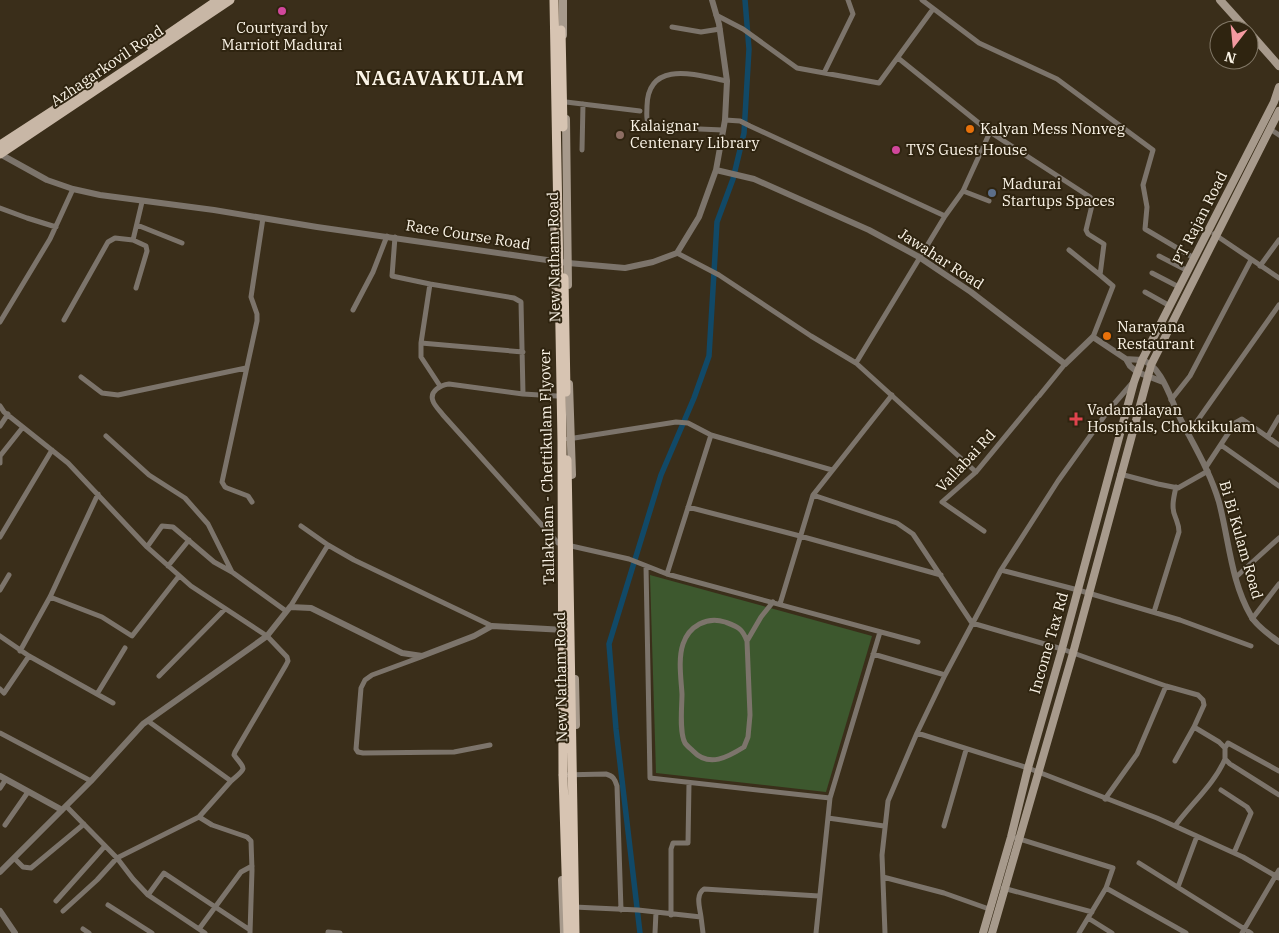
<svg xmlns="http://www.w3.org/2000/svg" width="1279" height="933" font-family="'IBM Plex Serif',serif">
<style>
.green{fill:#3d582e}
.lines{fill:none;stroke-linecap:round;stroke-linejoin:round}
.canal{stroke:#114967;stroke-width:5.5}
.minor{stroke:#7c746b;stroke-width:5}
.tertiary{stroke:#7c746b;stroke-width:6}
.secondary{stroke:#a79a8c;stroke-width:8}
.primary{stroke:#c8b7a6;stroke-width:9}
.trunk-bridge{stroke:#d7c4b2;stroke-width:9}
.hotel-dot{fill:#d1479c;stroke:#2f2410;stroke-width:2}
.food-dot{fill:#e8710a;stroke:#2f2410;stroke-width:2}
.education-dot{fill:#8d6e63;stroke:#2f2410;stroke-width:2}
.service-dot{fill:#5c6f8a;stroke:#2f2410;stroke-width:2}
.health-dot{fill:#e0444e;stroke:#2f2410;stroke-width:2}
.labels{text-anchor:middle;stroke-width:4;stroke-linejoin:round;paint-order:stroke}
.poi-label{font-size:15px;fill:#fbf4e7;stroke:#2f2410;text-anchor:start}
.street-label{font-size:15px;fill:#fbf4e7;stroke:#2f2410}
.district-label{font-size:20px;font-weight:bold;letter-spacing:1px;fill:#fbf4e7;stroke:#2f2410}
</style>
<rect width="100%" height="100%" fill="#3a2e1a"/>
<path class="green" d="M650,575L872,636L826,792L656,773Z"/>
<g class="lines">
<path class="canal" d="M640,933L616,729L609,644L661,475L694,398L709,356L717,222L733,179L744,133L749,49L745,0"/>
<path class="minor" d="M922,0L979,43L1057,79L1153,150L1143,185L1147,207L1145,229L1194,258
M716,15L743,29L797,68L879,83L933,9
M672,27L701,32L720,29
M898,58L990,132L1090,197L1093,201L1086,230L1088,234L1104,244L1100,275L1113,286L1093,337
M824,73L853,14L848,0
M566,102L640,111
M725,120L740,121L750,126L945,216
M1270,129L1279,135
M723,130L652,127C645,122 647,114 647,106C648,59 697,75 727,81
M582,150L583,104
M963,191L989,201
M0,208L27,218L56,227
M137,225L182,243
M1214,234L1279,278
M395,237L392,276L430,284
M133,240L146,246L147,251L136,288
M1069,250L1100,275
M677,253L719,275L811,336L856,363L976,472
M1159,256L1188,271
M1260,266L1279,240
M1152,273L1179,287
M1145,292L1170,306
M353,310L373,272L387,236
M64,320L108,242L115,238L133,240L142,202
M0,322L50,239L73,189
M421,343L523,352
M856,363L945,216L963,191L990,132
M81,377L102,393L118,395L246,368
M440,386L421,357V343L430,284L514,298L521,302L523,394
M557,396L523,394L449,384C441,385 429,391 433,401C434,405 440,411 443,415L558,543L629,559L667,574L918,642
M1039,396L1065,364
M1171,400L1190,376L1251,260
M0,406L4,412L68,463L147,547L191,586L267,636L287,657L288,661L286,665L235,752L234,755C246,771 247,767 231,781
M0,426L8,414
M1188,434L1279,305
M106,436L149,475L185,498L208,524L232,572L286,611
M1268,436L1279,417
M568,439L676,422L688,423L711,435
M1221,445L1279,486
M0,463V456L23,427
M1206,467L1235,423L1242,419L1279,445
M1120,474L1158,484L1178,488L1208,471
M813,495L897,523L913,534L972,623L1062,649L1166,686L1198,695L1203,700L1204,705L1194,727L1219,742L1225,748V759L1230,764L1279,795
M252,502L248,496L227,488L225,487L222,482L257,321V314L251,297L263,218
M688,507L800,536L941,575
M301,526L328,545
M984,531L942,502L976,472L1037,398
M0,537L52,450
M147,547L162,526L173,527L214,562L232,572
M168,566L189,540
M646,566L650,778L830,798
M1001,570L1078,590L1180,620L1251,646
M667,574L711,435L832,470
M1236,577L1279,538
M0,590L9,575
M50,597L102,617L132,636L179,576
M780,604L813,495L892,395
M290,607L328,545L354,560L492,626
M1154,612L1179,532C1179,525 1177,522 1175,516C1171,507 1174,496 1176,487
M1252,619L1279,584
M0,636L29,656L113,703
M747,641C742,628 738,627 725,622C707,616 689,626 683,644C678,659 681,678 682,694C682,706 679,732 685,743C687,746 691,749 693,751C709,768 728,757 744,747L748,737L750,715L747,641L761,617L773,602
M20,651L50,597L98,494
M873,654L945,675
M421,657L372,675L365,680L361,688L356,749L358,752L363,753L454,752L490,745
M159,676L225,609
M0,689L4,693L29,656
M97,694L125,648
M0,733L91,781
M917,733L1028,768L1157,818L1243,857L1279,878
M1225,748L1228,743L1279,771
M1175,761L1194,727
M561,775L606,774C613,776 615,779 617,786L621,910
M0,788L6,779
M1221,790L1247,807L1251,813L1234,853
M1105,799L1137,754L1166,686
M66,806L117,858L199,817L231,781L148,721
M199,817L212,825L247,837L251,841L252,870L250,933
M828,818L884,826
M5,825L28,792
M944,826L966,750
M1175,826C1191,804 1215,783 1225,759
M1016,838L1113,868L1106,888
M14,858L23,867L31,868L84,824
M1139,863L1251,933
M883,877L944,893L989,909
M1178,887L1197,836
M1003,888L1092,912
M148,895L164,873L250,930
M56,901L105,846
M108,905L152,933
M574,907L638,910L701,917L703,933
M63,911L97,880L117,858L133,879L148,895L205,933
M671,915V849L673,843H688L689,783
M701,917C700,908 695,895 704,889L819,896
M1088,918L1112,933
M83,929L89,933
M199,929L241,872L252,866
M328,932L340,933
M655,933L656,912
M816,933L830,798L880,632
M885,933L882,855L888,801L917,733L945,675L1001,570L1058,481L1108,411L1133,382
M1079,933L1106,888L1186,933
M1242,933L1279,870"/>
<path class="tertiary" d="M0,154L47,180L73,189L100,195L214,210L317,227L568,263L625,268L653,262L677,253L699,217L716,170L725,120L727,81L719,24L712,0
M716,170L754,179L869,230L919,257L971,292L1065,364L1093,337L1126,359L1130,366L1137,372L1163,382
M1126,359C1131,360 1136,359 1141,360C1161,364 1171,400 1179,416C1193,444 1210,471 1219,502C1229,540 1231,582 1251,616C1256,626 1270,635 1279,642
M0,776L62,810
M0,872L91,781L143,724L267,636L290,607L311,608L402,653L422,656L474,636L492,626L565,630
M0,911L15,933"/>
<path class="secondary" d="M563,0V35
M1220,0L1247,30
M1249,32L1279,66
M566,119L568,285
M554,215L555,286
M569,384L572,475
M575,679L576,725
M562,880L564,933
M983,933L1011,837L1028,768L1062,649L1134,382L1142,360L1274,102L1279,87
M992,933L1073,653L1151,365L1279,111"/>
<path class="primary" d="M151,46L218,0
M0,145L94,84
M0,154L230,0"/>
<path class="trunk-bridge" d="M554,0L562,442L563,775L568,933
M561,30L563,127
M564,278L566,392
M567,460L575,933"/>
</g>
<g class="hotel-dot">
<circle cx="282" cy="11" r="5"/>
<circle cx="896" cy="150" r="5"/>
</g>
<g class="food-dot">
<circle cx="970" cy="129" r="5"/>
<circle cx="1107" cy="336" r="5"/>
</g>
<circle class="education-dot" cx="620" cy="135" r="5"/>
<circle class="service-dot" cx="992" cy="193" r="5"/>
<path class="health-dot" d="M1073.5 411.5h5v5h5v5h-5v5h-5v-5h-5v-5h5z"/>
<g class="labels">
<g class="poi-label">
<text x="282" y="33" text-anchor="middle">Courtyard by<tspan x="282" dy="17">Marriott Madurai</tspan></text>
<text x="630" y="131">Kalaignar<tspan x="630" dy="17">Centenary Library</tspan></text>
<text x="980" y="134">Kalyan Mess Nonveg</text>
<text x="906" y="155">TVS Guest House</text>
<text x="1002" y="189">Madurai<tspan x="1002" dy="17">Startups Spaces</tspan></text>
<text x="1117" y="332">Narayana<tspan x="1117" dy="17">Restaurant</tspan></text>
<text x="1087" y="415">Vadamalayan<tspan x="1087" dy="17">Hospitals, Chokkikulam</tspan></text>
</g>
<g class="street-label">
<text transform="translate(107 66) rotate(-34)" y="5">Azhagarkovil Road</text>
<text transform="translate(1200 218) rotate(-63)" y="5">PT Rajan Road</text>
<text transform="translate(468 235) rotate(9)" y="5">Race Course Road</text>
<text transform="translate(554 257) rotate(-91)" y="5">New Natham Road</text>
<text transform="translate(941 259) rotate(33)" y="5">Jawahar Road</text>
<text transform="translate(966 461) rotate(-47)" y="5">Vallabai Rd</text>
<text transform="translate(547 467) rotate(-91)" y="5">Tallakulam - Chettikulam Flyover</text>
<text transform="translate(1241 540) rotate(74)" y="5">Bi Bi Kulam Road</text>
<text transform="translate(1049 643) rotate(-74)" y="5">Income Tax Rd</text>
<text transform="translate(561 677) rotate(-91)" y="5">New Natham Road</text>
</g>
<g class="district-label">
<text x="440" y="85">NAGAVAKULAM</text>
</g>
</g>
<g transform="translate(1234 45) rotate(196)"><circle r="24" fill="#2f2410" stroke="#817766"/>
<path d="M0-4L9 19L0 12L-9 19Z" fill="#f49aa1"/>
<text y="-8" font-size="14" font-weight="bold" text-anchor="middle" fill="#fbf4e7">N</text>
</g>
</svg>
